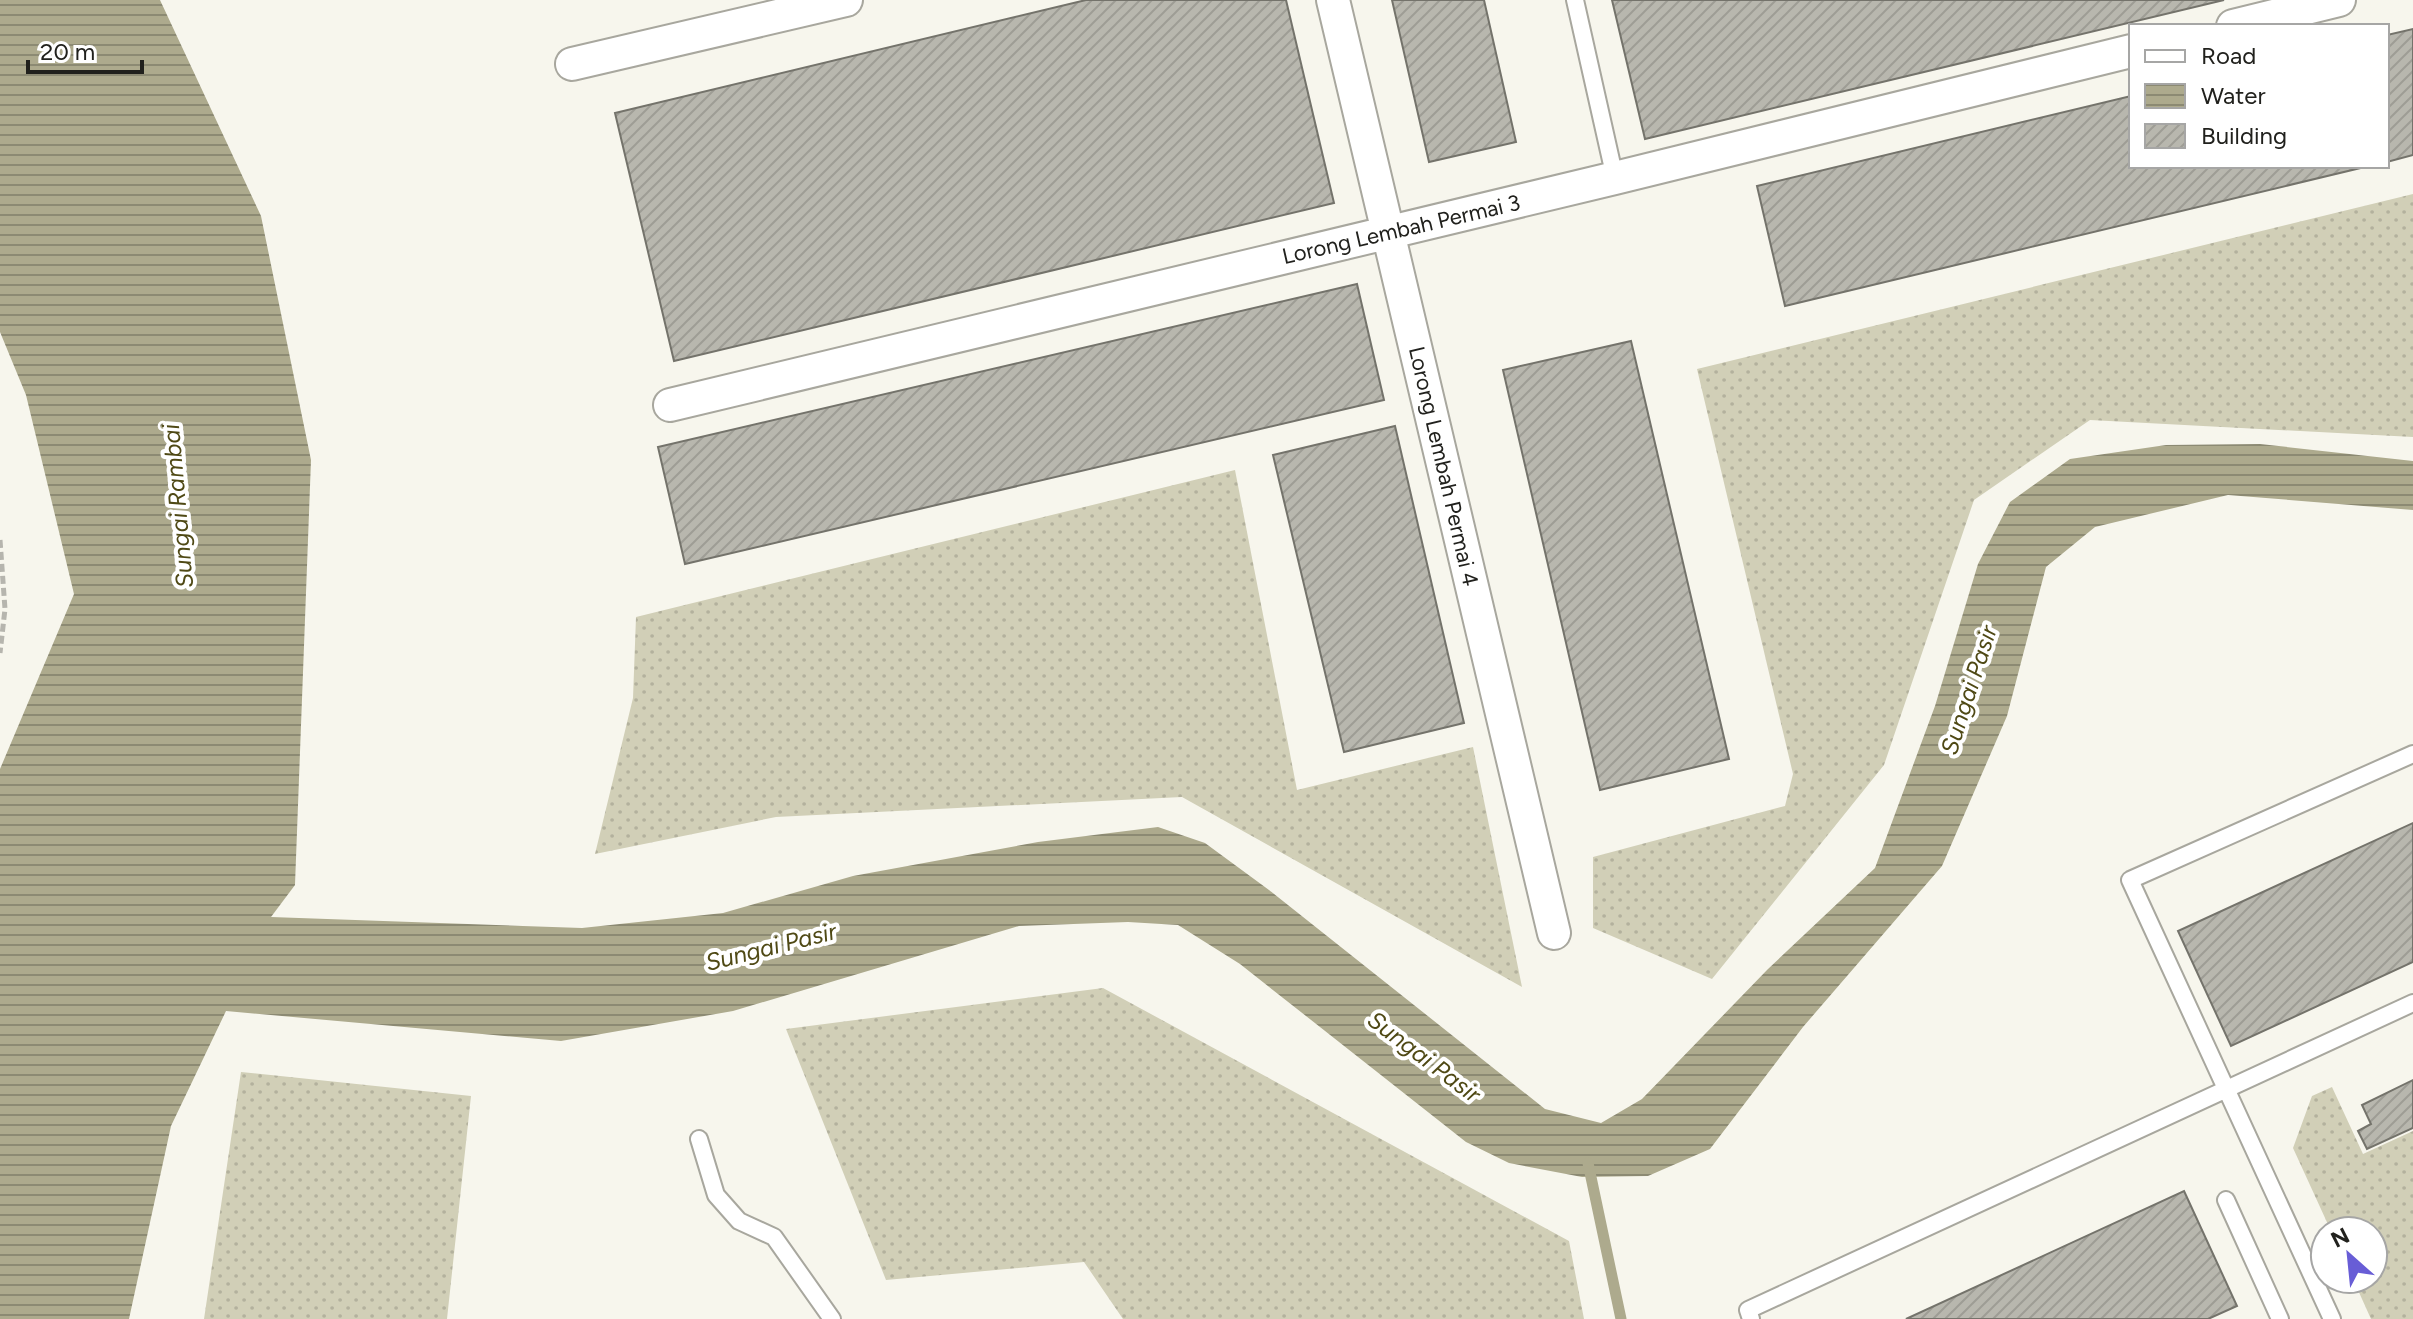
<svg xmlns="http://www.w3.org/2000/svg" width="2413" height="1319" font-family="Figtree,sans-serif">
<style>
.grass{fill:url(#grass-dots)}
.water{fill:url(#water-rules)}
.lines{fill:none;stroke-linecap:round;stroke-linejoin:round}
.stream{stroke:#adaa8d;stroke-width:11}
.building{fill:url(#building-hatch);stroke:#74736b;stroke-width:2}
.service-casing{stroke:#a8a79e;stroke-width:20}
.minor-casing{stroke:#a8a79e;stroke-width:36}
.path{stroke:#b6b5ae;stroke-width:5;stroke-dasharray:8 4;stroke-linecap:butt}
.service{stroke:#fff;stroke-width:16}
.minor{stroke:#fff;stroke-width:32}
.labels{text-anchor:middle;stroke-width:8;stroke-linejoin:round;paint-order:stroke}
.street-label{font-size:22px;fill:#21211d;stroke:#fff}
.water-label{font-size:24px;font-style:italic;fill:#4f4915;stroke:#fff}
</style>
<defs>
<pattern id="grass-dots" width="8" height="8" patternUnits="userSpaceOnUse" patternTransform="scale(2)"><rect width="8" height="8" fill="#d1cfb7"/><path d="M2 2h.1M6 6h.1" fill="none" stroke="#b3b19d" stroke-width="1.8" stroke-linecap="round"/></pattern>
<pattern id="water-rules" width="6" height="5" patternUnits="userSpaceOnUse" patternTransform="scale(2)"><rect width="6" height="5" fill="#adaa8d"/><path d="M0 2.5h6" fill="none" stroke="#8c8a73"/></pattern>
<pattern id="building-hatch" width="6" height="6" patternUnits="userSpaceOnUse" patternTransform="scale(2)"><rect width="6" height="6" fill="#b8b7ae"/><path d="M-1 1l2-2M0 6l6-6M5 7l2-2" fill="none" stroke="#9e9d95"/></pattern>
</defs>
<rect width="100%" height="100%" fill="#f7f6ed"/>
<path class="grass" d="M2413,194V437L2090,420L1974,500L1884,765L1712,979L1593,928V857L1785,806L1793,774L1697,369Z
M1235,470L1297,790L1473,747L1522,987L1182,797L776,817L595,854L633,698L636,617Z
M1103,988L1569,1241L1584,1319H1123L1084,1262L886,1280L786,1029Z
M241,1072L471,1096L447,1319H204Z
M2332,1087L2363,1154L2413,1131V1319H2371L2353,1279H2373V1231H2331L2293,1148L2312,1096Z"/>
<path class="water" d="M0,0H160L261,216L311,460L295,885L271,917L582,928L723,913L853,876L1038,842L1158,827L1205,843L1269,890L1545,1109L1601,1123L1642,1099L1768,969L1875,868L1935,706L1978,564L2010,502L2070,459L2166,445L2260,444L2413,461V510L2228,495L2095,527L2046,567L2007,716L1942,866L1803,1027L1710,1149L1648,1176L1582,1177L1509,1163L1466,1142L1240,964L1178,925L1128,922L1019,926L733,1011L561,1041L226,1011L171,1126L129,1319H0V769L74,594L26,395L0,332Z"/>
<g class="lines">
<path class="stream" d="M1588,1163L1621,1319"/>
</g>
<path class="building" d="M1086,0H1286L1334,203L674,361L615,113Z
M1392,0H1484L1516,142L1429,162Z
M1612,0H2224L1645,139Z
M2413,29V155L2387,162V35Z
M2131,96V166H2369L1785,306L1757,186Z
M1357,284L1384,400L685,564L658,447Z
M1631,341L1729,759L1600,790L1503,370Z
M1395,426L1464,723L1344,752L1273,455Z
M2413,823V962L2231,1046L2178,931Z
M2413,1080V1128L2367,1149L2358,1131L2371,1124L2362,1105Z
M2184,1191L2237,1306L2208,1319H1906Z"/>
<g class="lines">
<g class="service-casing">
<path id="service" d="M1575,0L1615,178
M699,1139L716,1195L739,1221L774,1237L832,1319
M2226,1200L2280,1319
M1751,1319L1748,1310L2413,1003
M2332,1319L2130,880L2413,754"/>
</g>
<g class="minor-casing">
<path id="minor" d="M1333,0L1554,933
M2233,26L2339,0
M572,64L846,0
M670,405L1615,178L2131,51"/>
</g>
<path class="path" d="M0,540L5,609L0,653"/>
<use href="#service" class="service"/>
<use href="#minor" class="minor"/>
</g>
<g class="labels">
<g class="street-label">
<text transform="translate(1401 229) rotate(-13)" y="8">Lorong Lembah Permai 3</text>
<text transform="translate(1444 466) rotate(77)" y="8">Lorong Lembah Permai 4</text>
</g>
<g class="water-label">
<text transform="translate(178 506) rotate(-95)" y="8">Sungai Rambai</text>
<text transform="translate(1969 690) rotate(-72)" y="8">Sungai Pasir</text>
<text transform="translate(771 947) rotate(-14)" y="8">Sungai Pasir</text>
<text transform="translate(1424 1057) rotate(37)" y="8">Sungai Pasir</text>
</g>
</g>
<rect x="2129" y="24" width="260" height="144" fill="#ffffff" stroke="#a6a6a5" stroke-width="2"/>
<rect x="2145" y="50" width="40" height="12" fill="#ffffff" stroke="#a6a6a5" stroke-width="2"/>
<text x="2201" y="64" font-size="24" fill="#21211d">Road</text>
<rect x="2145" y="84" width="40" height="24" fill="url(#water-rules)" stroke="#a6a6a5" stroke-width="2"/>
<text x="2201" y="104" font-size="24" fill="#21211d">Water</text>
<rect x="2145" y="124" width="40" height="24" fill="url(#building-hatch)" stroke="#a6a6a5" stroke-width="2"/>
<text x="2201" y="144" font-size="24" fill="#21211d">Building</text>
<g transform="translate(2349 1255) rotate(333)"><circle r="38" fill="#ffffff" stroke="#a6a6a5" stroke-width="2"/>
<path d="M0-6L14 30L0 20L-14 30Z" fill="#685dd6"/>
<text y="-12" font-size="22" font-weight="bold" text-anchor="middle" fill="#21211d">N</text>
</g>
<path d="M28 60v12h114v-12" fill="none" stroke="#21211d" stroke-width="4"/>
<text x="40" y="60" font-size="24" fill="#21211d" stroke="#ffffff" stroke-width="6" paint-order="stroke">20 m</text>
</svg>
